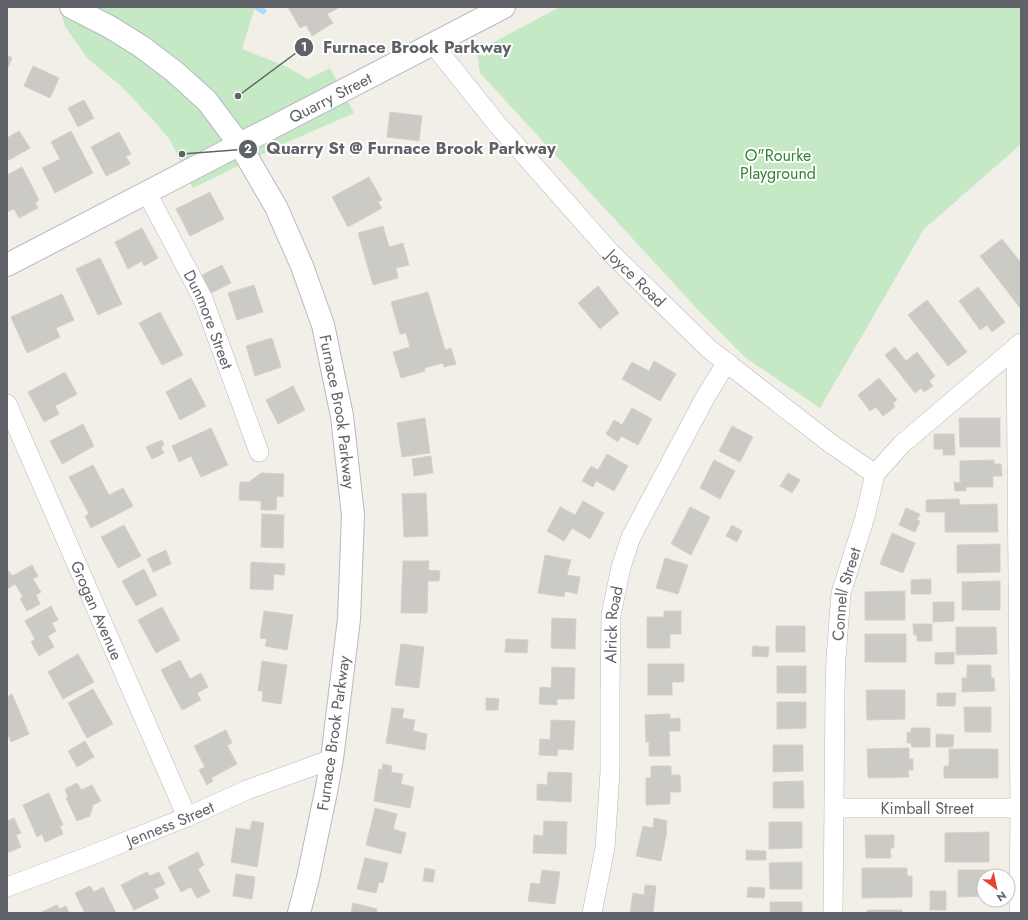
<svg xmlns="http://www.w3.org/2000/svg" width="1028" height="920" font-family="Jost,sans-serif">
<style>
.green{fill:#c5e8c5}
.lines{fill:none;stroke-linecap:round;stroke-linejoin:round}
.stream{stroke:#aadaff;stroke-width:6}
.building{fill:#cccac5;stroke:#d6d1c6}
.minor-casing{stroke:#b5b8bc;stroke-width:20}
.secondary-casing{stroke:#b6babf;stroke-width:24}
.minor{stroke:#fff;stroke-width:19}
.secondary{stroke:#fff;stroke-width:22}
.labels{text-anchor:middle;stroke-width:4;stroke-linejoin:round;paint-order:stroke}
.street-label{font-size:16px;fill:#5f6368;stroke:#fff}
.park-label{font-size:16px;fill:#348238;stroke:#fff}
.leader{fill:none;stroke:#5f6368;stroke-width:1.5}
.callout-dot{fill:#5f6368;stroke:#fff;stroke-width:1.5}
.mark-label{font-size:12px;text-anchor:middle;font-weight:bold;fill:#fff}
.callout-label{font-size:17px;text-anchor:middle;font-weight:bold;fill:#5f6368;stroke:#fff;stroke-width:4;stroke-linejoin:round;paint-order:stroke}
</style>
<rect width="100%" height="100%" fill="#f1efe8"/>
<path class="green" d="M59,7H255L242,49L287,67L308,79L330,68L354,113L279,146L193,188L170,140L155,122L121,86L87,58L65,26Z
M560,7H1021V144L924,229L820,408L746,358L702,314L480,73L477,51Z"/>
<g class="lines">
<path class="stream" d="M257,7L263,11"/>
</g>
<path class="building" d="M288,7H340L327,14L333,23L312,36L306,25L300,28Z
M7,55L12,58L7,70Z
M33,66L59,78L50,98L24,86Z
M84,100L94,118L78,127L68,108Z
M390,112L422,116L419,141L387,137Z
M19,131L30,148L9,160L7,156V138Z
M71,131L93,173L55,193L42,168L60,159L51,142Z
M119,132L131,154L126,156L130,164L106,176L91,147Z
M22,167L39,200L35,203L38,208L19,218L14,209L7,212V188L9,187L7,184V175Z
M369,177L382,200L378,202L382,208L348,227L332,197Z
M210,192L224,219L190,236L176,209Z
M383,226L389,247L403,243L409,265L396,268L398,278L373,285L358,233Z
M142,228L158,258L144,266L142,261L128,269L115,242Z
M1002,239L1021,263V309L980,256Z
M100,258L122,304L98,315L76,269Z
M222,265L231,283L211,293L202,275Z
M254,285L263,312L237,320L228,293Z
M598,286L619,313L600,329L578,303Z
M978,287L1005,322L992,332L987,325L980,330L959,301Z
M428,292L445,350L451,348L456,364L444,367L443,363L424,368L425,371L401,378L393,352L410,347L406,333L400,334L391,302Z
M62,294L74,320L56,328L60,337L27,353L11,317Z
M927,300L967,352L948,366L908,315Z
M160,312L183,355L162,365L139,323Z
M272,338L281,367L255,376L246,346Z
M895,347L906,361L917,352L935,376L929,381L933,386L924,392L921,388L915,393L885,355Z
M654,361L676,374L660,401L622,379L632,362L649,371Z
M65,372L77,394L55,406L59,414L44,422L28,392Z
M191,378L206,406L180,420L166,392Z
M879,378L897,400L893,403L895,407L883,416L876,407L870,411L858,395Z
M293,386L305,410L278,424L266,400Z
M632,408L652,419L638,445L621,436L618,442L606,434L614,420L622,425Z
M425,418L430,453L402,457L397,423Z
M959,418H1000V447H960Z
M83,424L94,446L62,464L50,441Z
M732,426L753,437L740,462L719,451Z
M211,428L228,465L201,477L191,456L179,462L172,446Z
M934,434H954L955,455H943V449H934Z
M162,440L164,445L161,447L164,453L152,459L146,447Z
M607,454L628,466L614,491L596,481L593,487L582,481L591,466L598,470Z
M431,456L433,473L414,476L412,459Z
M714,460L735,471L720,499L700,488Z
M994,460V464H1001L1002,476H993V487H966V491H955L954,482L960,483V461Z
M93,465L109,495L123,488L133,506L91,528L85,516L89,514L69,477Z
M261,473L284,474L283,497L277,496L276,510H261V501L239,500L240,482H249Z
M788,473L800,480L792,493L780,486Z
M426,493L428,536L404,537L402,494Z
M959,499L960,505L997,504L998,532H945V512H926V500Z
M583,501L604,513L590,539L572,528L564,541L547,531L560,507L575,515Z
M690,507L710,517L691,555L671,544Z
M906,508L920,514L917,520L920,521L915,532L899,525Z
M262,514L284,515L283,548L261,547Z
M124,525L141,556L118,568L101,537Z
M732,525L742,531L737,542L726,536Z
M892,533L915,543L903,573L880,564Z
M1000,544V572L957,573V545Z
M166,550L171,564L153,572L147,559Z
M545,555L571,560L567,575L580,577L577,594L565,591L564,597L538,593Z
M665,558L688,565L678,594L656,588Z
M403,561H429L428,570L440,571L439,581H428L427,613H401Z
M251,562L285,564L284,575L274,574L273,590L250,589Z
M32,565L38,576L33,579L41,592L36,595L40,604L27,611L20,599L23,597L15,584L7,589V572L9,571L12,576Z
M144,569L157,595L136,606L122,581Z
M931,579V594H911V580Z
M1000,581V610H962V582Z
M905,591V620H865V592Z
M933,602H954V621L933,622Z
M51,606L58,620L52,623L56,631L48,636L54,647L39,656L31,642L35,639L25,621Z
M162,607L180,640L156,653L138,620Z
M264,611L293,615L287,650L265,646L267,639L260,638Z
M664,611H681V634H670V648H647V617H664Z
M552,618L576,619L575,649L551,648Z
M913,624H932V641H917V635H914Z
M776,626H805V652H776Z
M956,627H996L997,654L956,655Z
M865,634H906V662H865Z
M506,639L528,640L527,653L505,652Z
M401,644L424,647L419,688L395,685Z
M753,646L769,647L768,657L752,656Z
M954,652V664H935V653Z
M78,654L94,682L63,699L48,672Z
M180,660L190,679L201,673L208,687L197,693L201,700L182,710L161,670Z
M262,661L287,665L281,704L262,701L263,691H258Z
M648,664H684V682H672V695H648Z
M967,665H991V678H994L995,691L962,692V678H967Z
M777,666H806V693H777Z
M552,667L575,668L574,699H557V705L539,704L540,687L551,688Z
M93,689L113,724L87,738L68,703Z
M866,690H905V719L867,720Z
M937,693H956L955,706H937Z
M12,694L29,734L11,742L7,732V697Z
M486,698L499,699L498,710H486Z
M777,702H806V728L777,729Z
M964,707H991V732H965Z
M392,708L404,709L402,718L415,720L413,731L427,734L425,750L386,743Z
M670,714V719L680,718V731H669L670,756H649V742H646L645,715Z
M551,720L575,721L573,750L558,749L557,756L539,755L540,739L550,740Z
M911,728H930V747H912L911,743H907V732H911Z
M226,730L232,743L227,745L237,764L211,778L213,781L207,785L199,770L205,767L194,746Z
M936,734L954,735L953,747H936Z
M85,741L94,757L77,767L68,751Z
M773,745H803V771L773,772Z
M909,748V759H913V770H908L909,777L868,778L867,749Z
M949,749H998V778H944V766H949Z
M383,764L392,766L391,772L403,774L401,784L414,787L410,808L374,801L379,769L382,770Z
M651,766H671V775H680L681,792H670V804L646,805V778H651Z
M548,772L572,773L571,802L537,800V784L547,785Z
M803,781L804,808H773V782Z
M77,783L81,790L92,785L101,801L93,805L90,816L77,821L66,798L68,797L65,789Z
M49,793L63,825L60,826L63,834L45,842L42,834L37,837L23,805Z
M375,808L397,814L393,829L406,833L401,854L366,845Z
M14,818L21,833L16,835L21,847L7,853V821Z
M654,818L667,821L666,830L667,831L661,861L636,856L643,826L653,828Z
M252,821L264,823L257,867L231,862L236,828L250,830Z
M544,821L567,822L566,854L533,853L534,835L543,836Z
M769,822H802V848L769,849Z
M989,832V862H945V833Z
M865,835H894V848H890L891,858H866Z
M746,850L766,851V860H746Z
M198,852L204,865L198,869L210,892L197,898L191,887L181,892L168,867Z
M365,858L388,863L383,883L379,882L376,893L357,889Z
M802,862V889H770L769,863Z
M425,868L435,870L433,882L423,881Z
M862,868H907V876H912V897L862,898Z
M542,870L560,872L555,904L528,901L531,883L540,884Z
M958,870H989V876H984V896L958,897Z
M147,872L150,876L159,872L165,884L154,889L159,898L134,910L121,885Z
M236,874L255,877L252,899L233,896Z
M645,885L656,886L653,913H630L633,893L644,895Z
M90,886L94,892L103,887L116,913H85L75,893Z
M748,887L765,888L764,898L747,897Z
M930,891H946V910H930Z
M770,902H802V913H770Z
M353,903L377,909L376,913H351Z
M57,905L59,909L66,906L69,913H40Z
M867,910H902V913H867Z"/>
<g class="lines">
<g class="minor-casing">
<g id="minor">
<path id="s1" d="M433,44L497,124L610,252L709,349L830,443L875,474"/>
<path id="s2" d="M147,193L203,299L259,452"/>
<path d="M1016,347L1020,808L1019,913"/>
<path id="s3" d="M7,404L187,817"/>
<path id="s4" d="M834,808H1021"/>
<path id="s5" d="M7,887L87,857L187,817L247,790L332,759"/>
<path id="s6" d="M592,913L605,848L610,772V692L611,615L621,567L631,537L706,396L727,362"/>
<path id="s7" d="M833,913L835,690L836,658L841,593L865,517L875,474L902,444L1021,343"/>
</g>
</g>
<g class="secondary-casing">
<g id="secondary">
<path id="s8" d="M71,7L110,27L142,47L175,72L207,101L240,145L276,207L302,266L323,325L342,416L353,515L349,619L332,759L326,792L308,878L299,913"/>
<path id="s9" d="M7,265L504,7"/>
</g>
</g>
<use href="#minor" class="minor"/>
<use href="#secondary" class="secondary"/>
</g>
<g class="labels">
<g class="street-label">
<text dy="6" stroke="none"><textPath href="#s9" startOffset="364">Quarry Street</textPath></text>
<text dy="6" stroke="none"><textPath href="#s1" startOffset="310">Joyce Road</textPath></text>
<text dy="6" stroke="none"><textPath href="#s2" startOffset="141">Dunmore Street</textPath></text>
<text dy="6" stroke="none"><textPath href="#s8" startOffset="508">Furnace Brook Parkway</textPath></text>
<text dy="6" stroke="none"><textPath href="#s7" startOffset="320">Connell Street</textPath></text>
<text dy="6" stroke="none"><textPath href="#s3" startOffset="225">Grogan Avenue</textPath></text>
<text dy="6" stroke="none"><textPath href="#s6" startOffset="290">Alrick Road</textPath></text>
<text transform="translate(333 733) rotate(-82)" y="6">Furnace Brook Parkway</text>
<text dy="6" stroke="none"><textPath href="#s4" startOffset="93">Kimball Street</textPath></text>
<text dy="6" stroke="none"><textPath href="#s5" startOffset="175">Jenness Street</textPath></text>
</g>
<g class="park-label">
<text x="778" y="161">O"Rourke<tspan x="778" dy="18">Playground</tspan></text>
</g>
</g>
<path class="leader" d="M238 96L304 47M182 154L248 149"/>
<g class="callout-dot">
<circle cx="238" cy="96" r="4"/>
<circle cx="182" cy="154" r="4"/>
<circle cx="304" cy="47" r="10"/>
<circle cx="248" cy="149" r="10"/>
</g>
<g class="mark-label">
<text x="304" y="51">1</text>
<text x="248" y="153">2</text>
</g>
<g class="callout-label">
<text x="417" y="53">Furnace Brook Parkway</text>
<text x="411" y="154">Quarry St @ Furnace Brook Parkway</text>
</g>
<rect width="1028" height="920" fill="none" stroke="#5f6368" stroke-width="16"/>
<g transform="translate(996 888) rotate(147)"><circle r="19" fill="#ffffff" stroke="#bfc1c3"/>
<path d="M0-3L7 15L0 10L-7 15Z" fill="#ea4335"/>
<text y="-6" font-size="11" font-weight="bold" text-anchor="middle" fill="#5f6368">N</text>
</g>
</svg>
